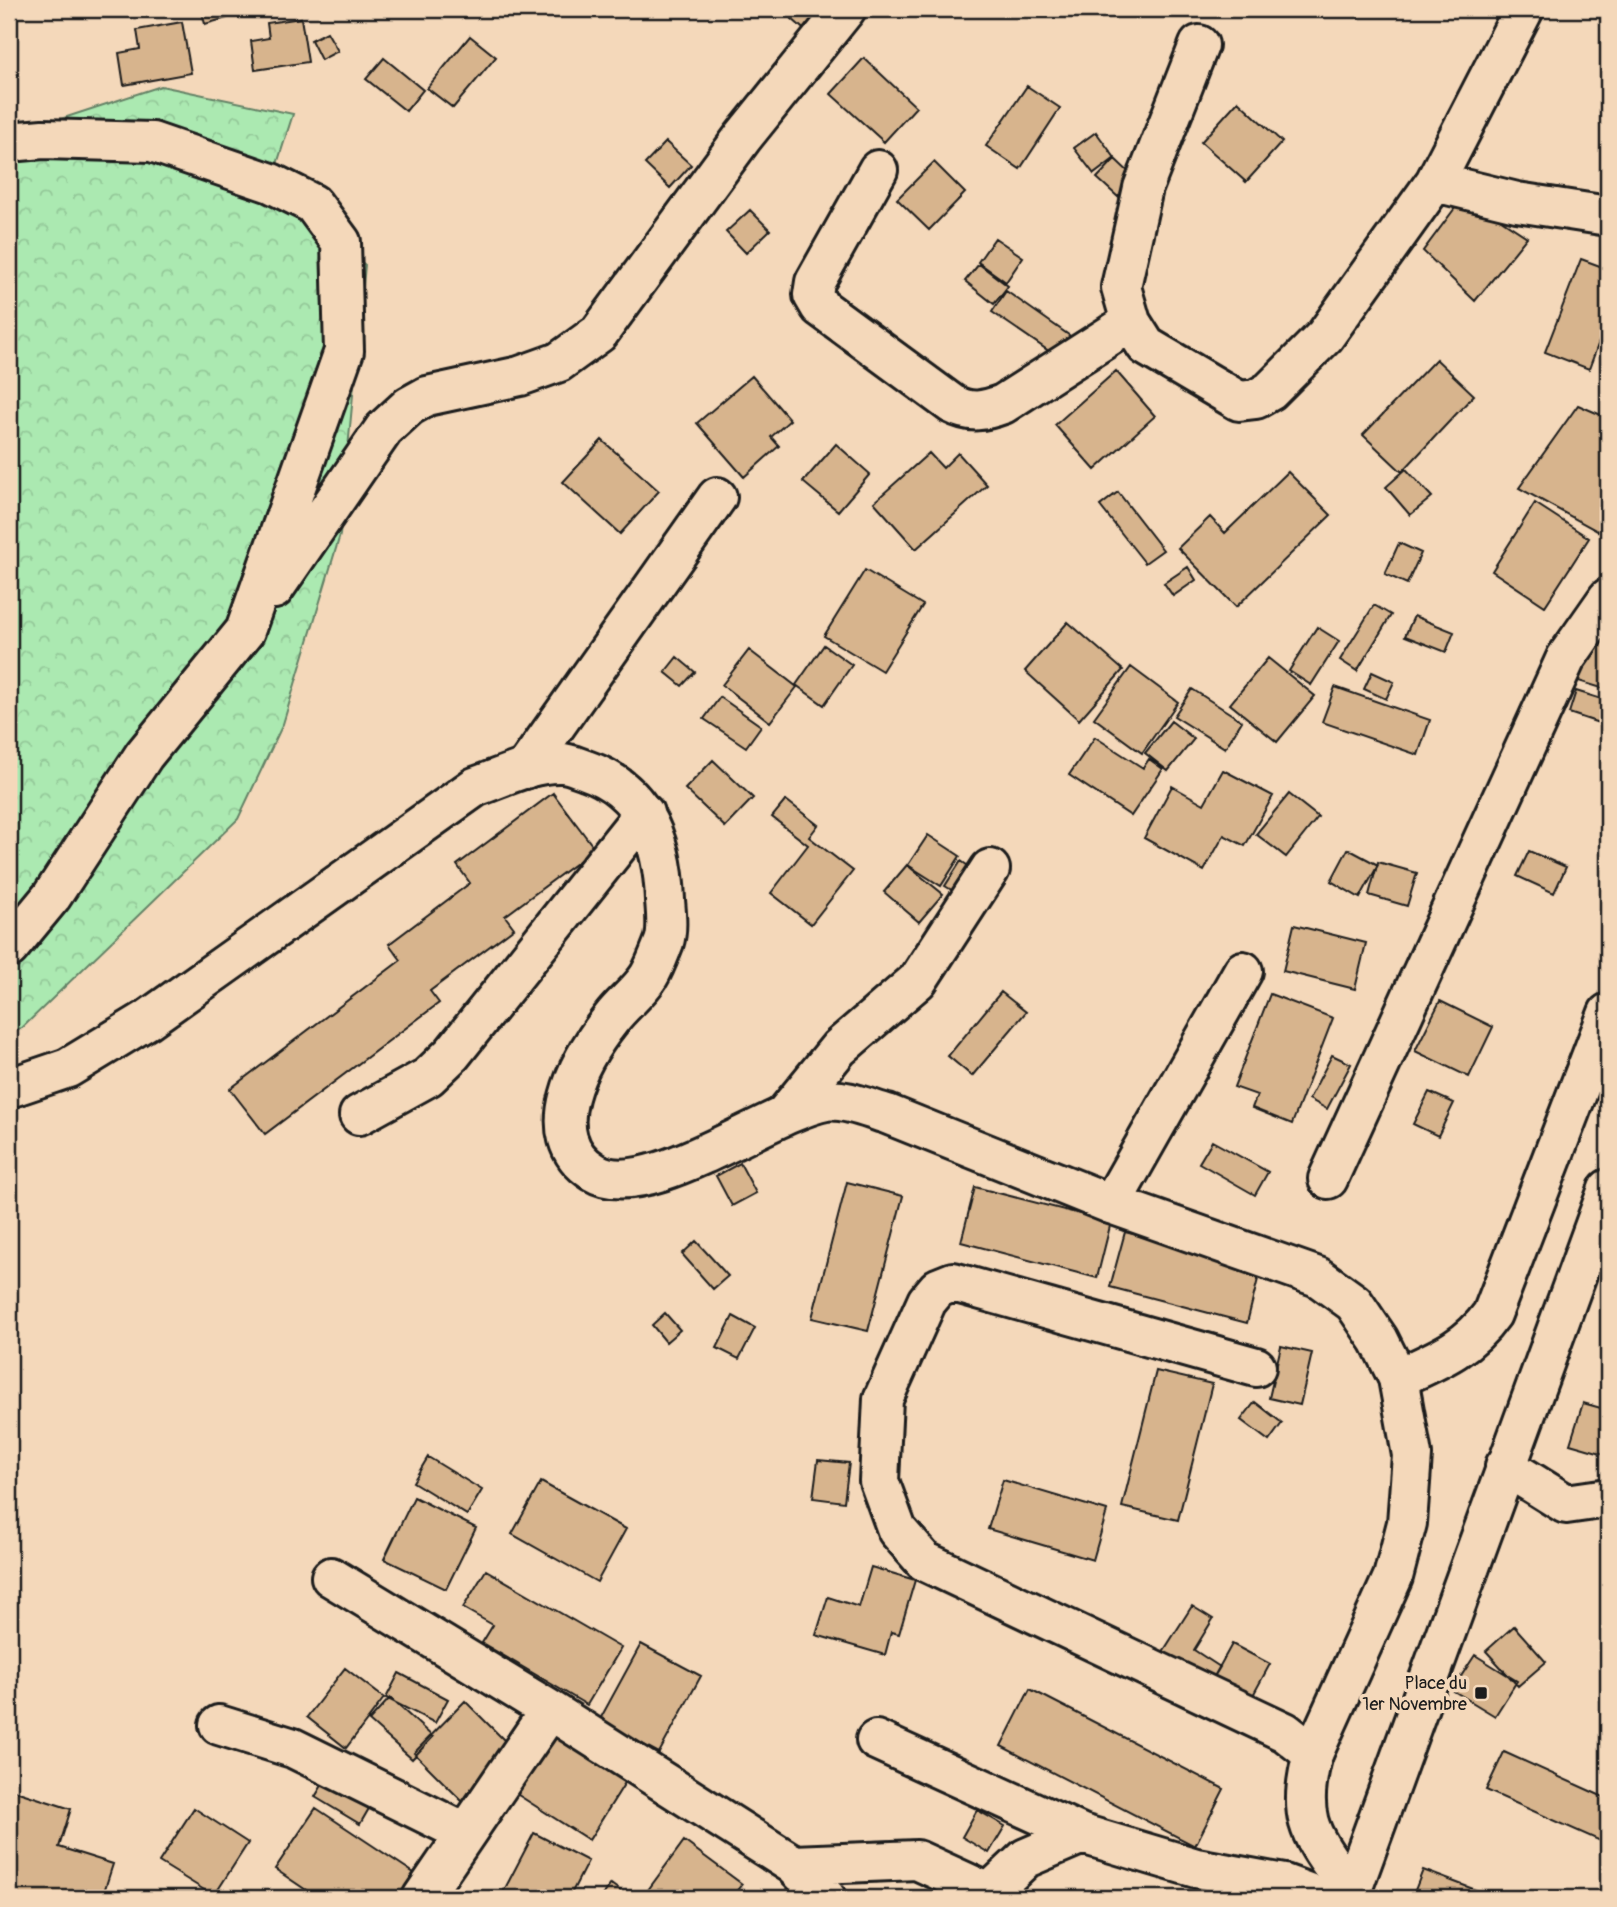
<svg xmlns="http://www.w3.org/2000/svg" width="1617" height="1907" font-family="Pangolin,sans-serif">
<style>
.forest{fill:url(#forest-crowns);stroke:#648266;stroke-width:2}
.building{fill:#d7b48d;stroke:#1c1c1c;stroke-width:2}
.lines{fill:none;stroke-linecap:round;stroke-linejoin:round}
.minor-casing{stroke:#1c1c1c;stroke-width:44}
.major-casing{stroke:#1c1c1c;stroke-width:44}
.minor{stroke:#f4d8ba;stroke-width:38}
.major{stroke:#f4d8ba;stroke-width:38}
.poi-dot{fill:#1c1c1c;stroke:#f4d8ba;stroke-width:2.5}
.labels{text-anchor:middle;stroke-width:7;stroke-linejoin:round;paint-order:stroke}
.poi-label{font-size:18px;fill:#1c1c1c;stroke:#f4d8ba;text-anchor:end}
</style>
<defs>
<pattern id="forest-crowns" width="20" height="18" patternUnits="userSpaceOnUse" patternTransform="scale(1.75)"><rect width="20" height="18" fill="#abe9b1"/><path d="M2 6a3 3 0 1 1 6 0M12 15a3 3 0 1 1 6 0" fill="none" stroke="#93c798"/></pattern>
</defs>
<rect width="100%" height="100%" fill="#f4d8ba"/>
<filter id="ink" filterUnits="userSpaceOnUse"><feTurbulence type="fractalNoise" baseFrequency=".0143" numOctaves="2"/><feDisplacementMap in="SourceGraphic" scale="14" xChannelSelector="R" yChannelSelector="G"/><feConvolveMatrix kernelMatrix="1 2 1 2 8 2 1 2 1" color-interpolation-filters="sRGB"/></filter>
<g filter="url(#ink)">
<path class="forest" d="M161,86L293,114L271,183L365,265L340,535L283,724L238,819L22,1028L9,1031V136Z"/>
<path class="building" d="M201,9H225L227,18L205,24Z
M781,9H834L810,35Z
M301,18L308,62L255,70L251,41L269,38L267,23Z
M182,22L191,73L124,85L119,53L140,49L137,30Z
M327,32L338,51L321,60L311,40Z
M470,36L496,57L453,108L427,88Z
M384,58L423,90L406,111L366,79Z
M864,58L916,107L884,142L831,94Z
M1027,86L1060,108L1020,169L986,146Z
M1238,101L1282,142L1246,182L1201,142Z
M1096,132L1115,158L1094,174L1074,148Z
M666,142L691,165L670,188L645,164Z
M1115,159L1135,178L1118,197L1097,178Z
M934,162L965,193L929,230L897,199Z
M1455,208L1495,216L1527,237L1475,301L1423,251Z
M750,210L770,230L746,253L726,232Z
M995,238L1023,257L1006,282L978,262Z
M1581,259L1608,269V324L1606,323L1589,369L1545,352Z
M979,264L1008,286L994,304L965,281Z
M1006,291L1073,338L1059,358L992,312Z
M1436,359L1474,395L1402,472L1363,435Z
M1116,371L1155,416L1095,470L1055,425Z
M752,376L790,420L771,437L779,446L744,477L697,423Z
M1578,405L1608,418V515L1599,532L1519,488Z
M602,440L659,491L620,534L563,482Z
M836,444L870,474L838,511L803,482Z
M929,453L943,468L958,453L987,485L916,549L874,502Z
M1406,469L1432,497L1410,515L1386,487Z
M1288,472L1331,515L1236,607L1178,548L1210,517L1225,533Z
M1118,492L1163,550L1145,563L1100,506Z
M1535,503L1589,538L1545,606L1492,571Z
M1399,543L1421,553L1407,584L1385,574Z
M1188,567L1196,580L1173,596L1164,583Z
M865,570L923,605L882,671L824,636Z
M1374,605L1391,615L1357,671L1340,660Z
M1414,616L1454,632L1446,652L1405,636Z
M1068,622L1123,670L1079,720L1025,671Z
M1317,627L1339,641L1311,685L1289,671Z
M1608,629V690L1572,679Z
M824,645L852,665L824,705L796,685Z
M749,650L797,687L770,722L722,685Z
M677,657L695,672L682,686L665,672Z
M1268,658L1315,696L1277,742L1230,704Z
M1131,667L1178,702L1142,753L1094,718Z
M1372,672L1394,682L1386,699L1364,689Z
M1335,687L1430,720L1418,755L1322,722Z
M1192,689L1242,721L1225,748L1174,716Z
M1576,691L1608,701V726L1569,713Z
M720,697L761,726L746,747L704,719Z
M1171,721L1194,739L1168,771L1145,753Z
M1095,737L1143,768L1149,759L1163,769L1131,816L1069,775Z
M713,760L753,798L725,827L685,789Z
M1223,770L1273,796L1245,846L1224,835L1204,871L1144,838L1172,786L1204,804Z
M553,793L595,849L505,916L514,928L430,991L439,1003L265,1134L230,1089L401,960L389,944L470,883L457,865Z
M1289,794L1318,817L1286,857L1256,834Z
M786,800L818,825L809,837L853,871L811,924L771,893L808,845L772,817Z
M928,835L960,856L941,886L908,865Z
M1348,849L1378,865L1360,898L1331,881Z
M1529,851L1566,867L1554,893L1517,876Z
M961,861L983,876L968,900L945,886Z
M1378,862L1417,873L1407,906L1369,895Z
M907,865L943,894L919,922L884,892Z
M1294,925L1366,943L1355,989L1283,971Z
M1001,992L1026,1012L972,1076L948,1056Z
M1270,994L1333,1018L1292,1124L1252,1108L1257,1095L1234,1087Z
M1440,1001L1493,1027L1469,1077L1415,1051Z
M1332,1055L1351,1064L1327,1109L1309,1099Z
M1429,1092L1454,1103L1438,1136L1413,1124Z
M1212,1141L1268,1172L1255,1195L1199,1163Z
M740,1163L756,1193L732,1206L716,1176Z
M847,1182L903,1196L868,1331L812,1318Z
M975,1187L1111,1222L1097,1278L961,1242Z
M1125,1232L1261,1267L1247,1323L1110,1287Z
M696,1241L728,1276L713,1289L682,1254Z
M665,1313L680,1330L666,1342L652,1325Z
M733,1316L755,1328L739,1359L717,1348Z
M1281,1346L1312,1353L1300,1405L1269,1398Z
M1156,1371L1212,1384L1178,1520L1122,1507Z
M1255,1402L1282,1423L1269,1441L1241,1420Z
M1583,1403L1608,1410V1455L1570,1444Z
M428,1457L482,1490L467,1515L413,1482Z
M818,1460L849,1463L844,1502L813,1498Z
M1003,1480L1107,1511L1093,1560L988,1529Z
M541,1482L626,1529L597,1582L512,1534Z
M414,1497L476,1528L446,1589L384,1559Z
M871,1567L915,1580L899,1634L891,1632L885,1655L816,1635L828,1597L859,1607Z
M486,1570L621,1648L587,1705L482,1643L493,1625L463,1608Z
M1192,1606L1213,1619L1194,1650L1220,1667L1207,1688L1159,1658Z
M1514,1626L1546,1662L1518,1686L1486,1651Z
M641,1644L701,1676L659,1753L599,1721Z
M1232,1644L1270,1664L1244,1712L1206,1691Z
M1475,1655L1517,1681L1495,1716L1452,1690Z
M345,1668L384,1698L346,1748L307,1717Z
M399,1673L448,1699L435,1723L386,1698Z
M1030,1689L1224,1789L1195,1846L1001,1746Z
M390,1698L433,1737L412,1759L369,1721Z
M465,1701L515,1751L463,1802L414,1753Z
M551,1734L626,1781L589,1840L515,1793Z
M1504,1752L1608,1799V1835L1605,1843L1486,1790Z
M330,1772L375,1798L360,1824L315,1797Z
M9,1789L71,1809L59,1847L113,1864L102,1898H9Z
M194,1808L248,1843L214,1896L159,1862Z
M316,1808L429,1883L419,1898H318L275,1869Z
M977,1810L1005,1826L989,1853L962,1837Z
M534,1833L588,1861L569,1898H500Z
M684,1841L742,1884L731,1898H660L648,1890Z
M1423,1870L1497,1898H1412Z
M611,1884L630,1898H601Z"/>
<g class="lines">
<g class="minor-casing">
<path id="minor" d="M1199,45L1143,188L1121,287L1131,322L1146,346L1239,401L1256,399L1270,391L1325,336L1435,182L1524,9
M9,142L43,139L152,142L271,183L313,204L341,242L344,351L245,631L144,755L52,896L9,948
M878,170L815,282L813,295L820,307L952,404C971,414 984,411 1003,404L1131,322
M1435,182L1517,202L1608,216
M274,589L384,429L409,406L427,396L520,376L559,362L599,333L743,137L846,9
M525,769L717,497
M786,1113L839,1048L918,980L990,869
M359,1115L428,1077L452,1054L644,813
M1328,1179L1566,658L1608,598
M1111,1204L1243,971
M1256,1367L953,1282L938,1288L927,1301L883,1399L879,1481L897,1530L924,1561L1285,1732L1313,1754
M1398,1378C1437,1360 1467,1349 1492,1314L1608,1013
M1505,1466L1566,1504L1608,1498
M331,1577L550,1710
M219,1725L293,1748L465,1833
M876,1740L1082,1834
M794,1865L917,1860L1000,1898
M989,1893L1026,1858L1082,1834L1196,1868L1284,1884L1322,1898
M422,1898L550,1710L794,1865L826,1898"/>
</g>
<g class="major-casing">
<path id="major" d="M9,1088L68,1068L147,1020L475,787C503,777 532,762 561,763C570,763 579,768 586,770C645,790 663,843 665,900C666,913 668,930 664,942C660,952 655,966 649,976C639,992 622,1004 611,1019C580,1058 536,1136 594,1172C645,1204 768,1112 826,1101C845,1098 869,1109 887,1114L1111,1204L1318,1277L1354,1303L1379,1340L1398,1378L1412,1455L1407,1523L1393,1577L1313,1754C1294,1823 1314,1838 1351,1892
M1349,1898L1608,1189"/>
</g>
<use href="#minor" class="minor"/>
<use href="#major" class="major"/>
</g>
</g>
<rect class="poi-dot" x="1474" y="1686" width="14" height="14" rx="3.5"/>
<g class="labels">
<g class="poi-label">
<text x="1467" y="1689">Place du<tspan x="1467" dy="21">1er Novembre</tspan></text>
</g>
</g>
<rect width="1617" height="1907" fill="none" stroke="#f4d8ba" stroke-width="35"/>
<rect x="18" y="18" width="1582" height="1872" fill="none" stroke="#1c1c1c" stroke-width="2.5" filter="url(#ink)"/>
</svg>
